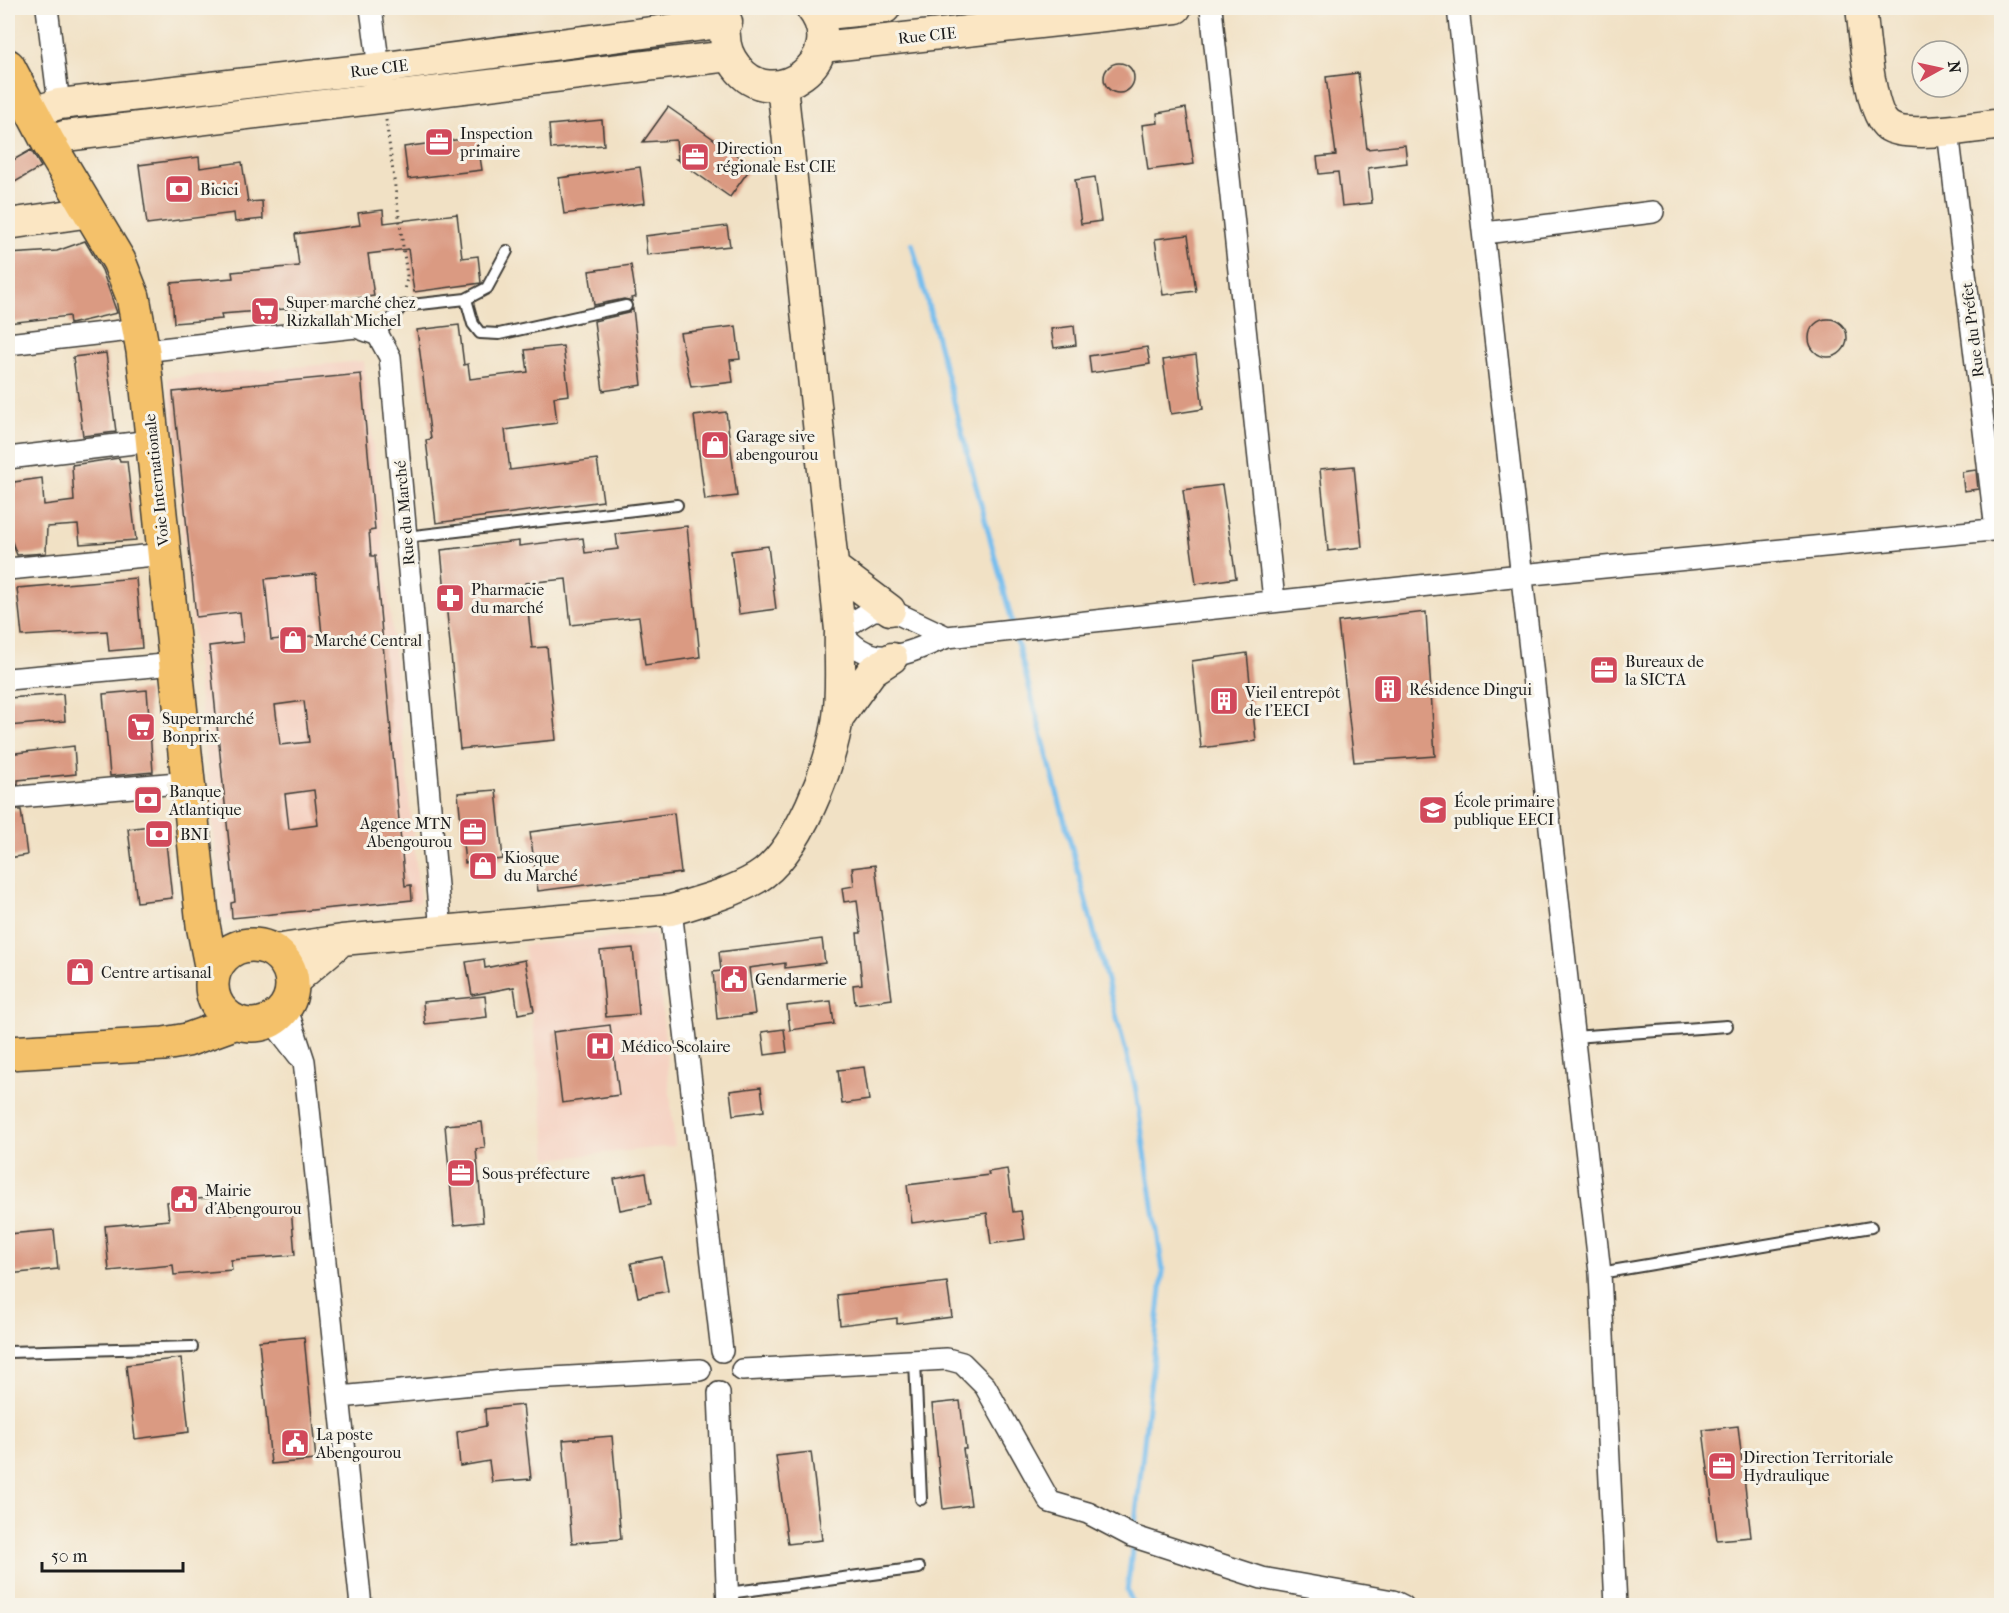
<svg xmlns="http://www.w3.org/2000/svg" width="2009" height="1613" font-family="'IM FELL French Canon',serif">
<style>
.built{fill:#f5d2c2}
.lines{fill:none;stroke-linecap:round;stroke-linejoin:round}
.stream{stroke:#76beee;stroke-width:5}
.building{fill:#da9a82;fill-rule:evenodd}
.lane-casing{stroke:#3c3a35;stroke-width:14}
.street-casing{stroke:#3c3a35;stroke-width:24}
.secondary-casing{stroke:#3c3a35;stroke-width:33}
.primary-casing{stroke:#3c3a35;stroke-width:36}
.path{stroke:#3c3a35;stroke-width:3;stroke-dasharray:1.5 4.5;stroke-linecap:butt}
.lane{stroke:#fff;stroke-width:10}
.street{stroke:#fff;stroke-width:21}
.secondary{stroke:#fbe6c3;stroke-width:30}
.primary{stroke:#f4c16a;stroke-width:33}
.labels{text-anchor:middle;stroke-width:6;stroke-linejoin:round;paint-order:stroke}
.street-label{font-size:16px;fill:#1c1c1c;stroke:#f7f3e8}
.poi-label{font-size:16px;fill:#1c1c1c;stroke:#f7f3e8;text-anchor:start}
</style>
<rect width="100%" height="100%" fill="#f7f3e8"/>
<filter id="ink" filterUnits="userSpaceOnUse"><feTurbulence type="fractalNoise" baseFrequency=".0167" numOctaves="2"/><feDisplacementMap in="SourceGraphic" scale="12" xChannelSelector="R" yChannelSelector="G"/><feConvolveMatrix kernelMatrix="1 2 1 2 8 2 1 2 1" color-interpolation-filters="sRGB"/></filter>
<filter id="wash" filterUnits="userSpaceOnUse"><feTurbulence type="fractalNoise" baseFrequency=".008" numOctaves="4" result="noise"/><feDisplacementMap in="SourceGraphic" scale="24" xChannelSelector="R" yChannelSelector="G"/><feGaussianBlur stdDeviation="1.35" result="paint"/><feColorMatrix in="noise" values="0 0 0 0 0 0 0 0 0 0 0 0 0 0 0 0 0 1.4 0 .05"/><feComposite in="paint" operator="in"/></filter>
<g filter="url(#wash)">
<rect width="100%" height="100%" fill="#f1e1c5"/>
<path class="built" d="M364,361L420,902L223,921L167,378Z
M655,934L675,1146L548,1159L524,945Z"/>
<g class="lines">
<path class="stream" d="M912,244L1013,625
M1015,634L1135,1086L1163,1271L1134,1533
M1133,1542L1127,1591L1134,1606"/>
</g>
<g id="blocks">
<path class="building" d="M1104 78a15 15 0 1 1 30 0a15 15 0 1 1-30 0Z
M1358,73L1367,149L1405,145L1407,163L1368,168L1372,203L1342,206L1338,172L1319,174L1317,157L1336,155L1326,77Z
M668,107L752,166L730,197L676,159H678L676,140L643,142Z
M1186,108L1194,164L1148,170L1142,125L1158,123L1157,113Z
M602,120L604,145L551,149L549,125Z
M477,137L482,170L408,179L404,147Z
M31,150L41,167L8,186V163Z
M199,157L200,168L242,162L248,202L262,201L263,219L235,222L234,213L147,224L139,165Z
M640,167L645,203L564,214L559,178Z
M1095,177L1101,221L1081,224L1075,180Z
M383,210L384,223L457,214L462,258L478,256L481,283L414,292L408,249L368,254L374,296L298,306V308L221,314L222,319L174,323L171,283L233,278L232,272L299,266L295,234L360,225L358,213Z
M727,226L730,246L647,255L645,236Z
M1188,235L1196,291L1163,295L1155,239Z
M85,241L102,270L117,313L70,324L69,316L8,323V254L57,251Z
M631,265L636,297L631,298L632,301L624,299L594,305L589,271Z
M633,309L642,385L603,391L594,321L628,313Z
M1809 338a19 19 0 1 1 38 0a19 19 0 1 1-38 0Z
M459,325L464,365L468,364L470,379L528,372L525,350L563,346L569,395L554,397L557,423L505,430L510,470L597,459L603,501L436,523L426,440L431,439L417,330Z
M736,326L740,359L730,360L733,382L691,387L680,333Z
M1074,326L1076,345L1054,348L1051,329Z
M1147,347L1150,364L1091,373L1089,356Z
M106,353L116,432L83,436L73,357Z
M1196,355L1203,409L1171,414L1163,360Z
M361,374L375,530L369,531L371,556H375L405,886L411,885L412,900L232,918L231,903L235,902L209,646L243,642L240,612L196,617L173,392ZM316,574L322,635L271,640L265,579ZM304,701L309,742L280,745L275,705ZM314,790L318,825L289,829L285,794Z
M726,412L737,496L705,500L694,416Z
M119,458L120,461H127L136,540L80,544L78,525L47,527L46,553L17,555L12,542L8,543V491H14V482L42,478L44,505L74,501L72,465Z
M1354,466L1362,547L1328,551L1320,469Z
M1976,470L1978,489L1964,491L1962,472Z
M1222,485L1236,578L1196,584L1183,490Z
M687,526L700,657L645,665L639,617L571,625L566,579L525,583L532,648L547,647L556,740L460,749L441,550L519,541V546L583,538L585,553L618,549L616,534Z
M768,546L776,609L739,614L731,551Z
M136,578L142,648L109,651L107,631L22,636L17,588Z
M1426,612L1435,756L1354,762L1338,622Z
M1247,653L1256,741L1201,748L1192,661Z
M147,690L153,772L110,776L103,694Z
M63,694L65,721L8,726V698Z
M74,746L76,774L18,780V784L8,785V754Z
M496,790L503,859L465,863L458,793Z
M8,810H21L27,855L8,858Z
M674,813L681,873L538,891L530,832Z
M164,824L172,898L137,902L128,829Z
M875,865L892,999L855,1004L853,985L862,984L857,933H861L857,900L844,902L842,888L854,886L852,868Z
M822,939L825,963L785,968V963L749,968L755,1014L717,1019L713,972L721,971L719,952Z
M633,948L639,1014L606,1017L600,951Z
M484,959L485,968L525,960L534,1011L518,1014L514,987L472,995L466,962Z
M485,996L487,1017L425,1024L423,1002Z
M831,1001L834,1024L790,1030L787,1006Z
M610,1025L619,1095L562,1103L553,1032Z
M784,1029L787,1052L765,1055L762,1032Z
M864,1067L869,1100L842,1104L838,1070Z
M761,1087L764,1111L733,1115L730,1091Z
M482,1122L485,1148L476,1149L483,1222L454,1225L445,1125Z
M1007,1169L1013,1212L1021,1211L1025,1239L991,1244L987,1213L912,1223L907,1185L989,1175L988,1172Z
M646,1173L651,1204L620,1210L614,1179Z
M228,1196L230,1214L291,1208L295,1255L231,1260L232,1270L174,1275L173,1265L109,1271L105,1226L169,1220L167,1202Z
M54,1230L58,1269L8,1274V1234Z
M662,1257L668,1291L638,1297L631,1263Z
M947,1282L952,1317L897,1324V1318L840,1325L837,1295Z
M304,1337L316,1460L271,1464L259,1341Z
M181,1358L189,1432L135,1439L126,1365Z
M960,1401L966,1449H963L971,1505L943,1509L932,1404Z
M523,1405L531,1479L492,1482L489,1461L460,1466L457,1432L486,1426L485,1409Z
M1738,1426L1751,1537L1717,1540L1703,1430Z
M612,1436L621,1539L572,1543L563,1440Z
M811,1452L822,1540L788,1544L776,1456Z"/>
</g>
</g>
<g filter="url(#ink)">
<use href="#blocks" fill-opacity="0" stroke="#3c3a35" stroke-width="1.5"/>
<g class="lines">
<g class="lane-casing">
<path id="lane" d="M466,299L473,324L480,333L499,334L626,306
M378,335L402,306L466,299L487,288L507,251
M406,537L677,505
M1573,1037L1727,1026
M1600,1273L1871,1227
M8,1352L192,1347
M915,1361L921,1499
M728,1593L919,1568"/>
</g>
<g class="street-casing">
<path id="street" d="M47,8L59,104
M371,8L379,68
M1211,8L1274,600
M1458,8L1600,1273L1616,1606
M1948,131L1996,530
M1485,233L1653,212
M8,344L139,329
M143,351L356,327L378,335L390,357L441,931
M8,458L151,441
M8,569L165,554
M947,637L890,610H873L840,630C872,674 907,653 947,637L1521,575L2002,529
M8,679L175,664
M8,798L189,782
M671,910L722,1351
M286,1006L304,1061L361,1606
M271,1020L299,1056
M742,1370L947,1359L962,1363L985,1386L1050,1502L1088,1513L1132,1536L1262,1578L1393,1601L1403,1606
M719,1393L728,1606
M340,1397L514,1380L700,1370"/>
</g>
<g class="secondary-casing">
<path id="secondary" d="M1861,8C1865,34 1868,111 1888,126C1906,139 1979,127 2002,124
M817,15L885,8
M725,36C725,48 729,57 736,66C772,117 852,58 811,8
M822,47L1176,8
M32,112L59,104L379,68L727,22
M48,142L65,136L729,56
M8,224L91,212
M833,567L890,610
M838,718L872,671L892,658
M274,950L342,940L671,910C700,901 730,894 757,878C798,853 832,764 838,717C842,689 839,658 840,630L782,85
M293,982L342,940"/>
</g>
<g class="primary-casing">
<path id="primary" d="M8,66L48,142L119,261L133,297L143,351L203,925L213,976
M212 985a40 40 0 1 1 80 0a40 40 0 1 1-80 0Z
M8,1053L164,1044L187,1040L237,1022"/>
</g>
<path class="path" d="M386,120L407,276L405,292"/>
<use href="#lane" class="lane"/>
<use href="#street" class="street"/>
<use href="#secondary" class="secondary"/>
<use href="#primary" class="primary"/>
</g>
</g>
<defs>
<g id="office-square" transform="scale(1.5)"><rect x="-9" y="-9" width="18" height="18" rx="4" fill="#d1495b" stroke="#f7f3e8"/><path d="M-6-3h4V-5.5h4V-3h4V5H-6ZM-1-4.5V-3h2v-1.5ZM-6 0V1H6V0Z" fill="#fff"/></g>
<g id="bank-square" transform="scale(1.5)"><rect x="-9" y="-9" width="18" height="18" rx="4" fill="#d1495b" stroke="#f7f3e8"/><path d="M-6-4H6V4H-6ZM0-2.3a2.3 2.3 0 1 0 0 4.6a2.3 2.3 0 1 0 0-4.6Z" fill="#fff"/></g>
<g id="supermarket-square" transform="scale(1.5)"><rect x="-9" y="-9" width="18" height="18" rx="4" fill="#d1495b" stroke="#f7f3e8"/><path d="M-6-5.5h2.5l.6 2H6L4.5 2H-2.5L-4.4-4H-6ZM-1.5 3.2a1.3 1.3 0 1 0 .1 0ZM3 3.2a1.3 1.3 0 1 0 .1 0Z" fill="#fff"/></g>
<g id="shop-square" transform="scale(1.5)"><rect x="-9" y="-9" width="18" height="18" rx="4" fill="#d1495b" stroke="#f7f3e8"/><path d="M-5-2.5h2.3a2.7 3.5 0 0 1 5.4 0H5L5.5 6h-11ZM-1.5-2.5h3a1.5 2.3 0 0 0-3 0Z" fill="#fff"/></g>
<g id="pharmacy-square" transform="scale(1.5)"><rect x="-9" y="-9" width="18" height="18" rx="4" fill="#d1495b" stroke="#f7f3e8"/><path d="M-2-6h4v4h4v4h-4v4h-4v-4h-4v-4h4Z" fill="#fff"/></g>
<g id="building-square" transform="scale(1.5)"><rect x="-9" y="-9" width="18" height="18" rx="4" fill="#d1495b" stroke="#f7f3e8"/><path d="M-4-6H4V6H1V3H-1V6H-4ZM-2.5-4.3h1.7v1.8h-1.7ZM.8-4.3h1.7v1.8H.8ZM-2.5-1h1.7V.8h-1.7ZM.8-1h1.7V.8H.8Z" fill="#fff"/></g>
<g id="school-square" transform="scale(1.5)"><rect x="-9" y="-9" width="18" height="18" rx="4" fill="#d1495b" stroke="#f7f3e8"/><path d="M0-5L7-2L0 1L-7-2ZM-4 1L0 2.5L4 1V4Q0 6-4 4Z" fill="#fff"/></g>
<g id="civic-square" transform="scale(1.5)"><rect x="-9" y="-9" width="18" height="18" rx="4" fill="#d1495b" stroke="#f7f3e8"/><path d="M-.6-6.5H3V-4.5H.6V-3L4-1V1h2V6H-6V1h2V-1L-.6-3ZM-1.2 2.5V6h2.4V2.5Z" fill="#fff"/></g>
<g id="hospital-square" transform="scale(1.5)"><rect x="-9" y="-9" width="18" height="18" rx="4" fill="#d1495b" stroke="#f7f3e8"/><path d="M-5-5h3v3.5h4V-5h3V5h-3V1.5h-4V5h-3Z" fill="#fff"/></g>
</defs>
<g fill-rule="evenodd">
<use href="#office-square" x="439" y="142"/>
<use href="#office-square" x="695" y="157"/>
<use href="#bank-square" x="179" y="189"/>
<use href="#supermarket-square" x="265" y="311"/>
<use href="#shop-square" x="715" y="445"/>
<use href="#pharmacy-square" x="450" y="598"/>
<use href="#shop-square" x="293" y="640"/>
<use href="#office-square" x="1604" y="670"/>
<use href="#building-square" x="1388" y="689"/>
<use href="#building-square" x="1224" y="701"/>
<use href="#supermarket-square" x="141" y="727"/>
<use href="#bank-square" x="148" y="800"/>
<use href="#school-square" x="1433" y="810"/>
<use href="#office-square" x="473" y="832"/>
<use href="#bank-square" x="159" y="834"/>
<use href="#shop-square" x="483" y="866"/>
<use href="#shop-square" x="80" y="972"/>
<use href="#civic-square" x="734" y="979"/>
<use href="#hospital-square" x="600" y="1046"/>
<use href="#office-square" x="461" y="1173"/>
<use href="#civic-square" x="184" y="1199"/>
<use href="#civic-square" x="295" y="1443"/>
<use href="#office-square" x="1722" y="1466"/>
</g>
<g class="labels">
<g class="street-label">
<text transform="translate(927 35) rotate(-6)" y="6">Rue CIE</text>
<text transform="translate(379 68) rotate(-7)" y="6">Rue CIE</text>
<text transform="translate(1972 330) rotate(-97)" y="6">Rue du Préfet</text>
<text transform="translate(156 480) rotate(-96)" y="6">Voie Internationale</text>
<text transform="translate(404 513) rotate(-95)" y="6">Rue du Marché</text>
</g>
<g class="poi-label">
<text x="460" y="139">Inspection<tspan x="460" dy="18">primaire</tspan></text>
<text x="716" y="154">Direction<tspan x="716" dy="18">régionale Est CIE</tspan></text>
<text x="200" y="195">Bicici</text>
<text x="286" y="308">Super marché chez<tspan x="286" dy="18">Rizkallah Michel</tspan></text>
<text x="736" y="442">Garage sive<tspan x="736" dy="18">abengourou</tspan></text>
<text x="471" y="595">Pharmacie<tspan x="471" dy="18">du marché</tspan></text>
<text x="314" y="646">Marché Central</text>
<text x="1625" y="667">Bureaux de<tspan x="1625" dy="18">la SICTA</tspan></text>
<text x="1409" y="695">Résidence Dingui</text>
<text x="1245" y="698">Vieil entrepôt<tspan x="1245" dy="18">de l'EECI</tspan></text>
<text x="162" y="724">Supermarché<tspan x="162" dy="18">Bonprix</tspan></text>
<text x="169" y="797">Banque<tspan x="169" dy="18">Atlantique</tspan></text>
<text x="1454" y="807">École primaire<tspan x="1454" dy="18">publique EECI</tspan></text>
<text x="452" y="829" text-anchor="end">Agence MTN<tspan x="452" dy="18">Abengourou</tspan></text>
<text x="180" y="840">BNI</text>
<text x="504" y="863">Kiosque<tspan x="504" dy="18">du Marché</tspan></text>
<text x="101" y="978">Centre artisanal</text>
<text x="755" y="985">Gendarmerie</text>
<text x="621" y="1052">Médico-Scolaire</text>
<text x="482" y="1179">Sous-préfecture</text>
<text x="205" y="1196">Mairie<tspan x="205" dy="18">d'Abengourou</tspan></text>
<text x="316" y="1440">La poste<tspan x="316" dy="18">Abengourou</tspan></text>
<text x="1743" y="1463">Direction Territoriale<tspan x="1743" dy="18">Hydraulique</tspan></text>
</g>
</g>
<rect width="2009" height="1613" fill="none" stroke="#f7f3e8" stroke-width="30"/>
<g transform="translate(1940 69) rotate(82)"><circle r="28" fill="#f7f3e8" stroke="#9f9d96" stroke-width="1.5"/>
<path d="M0-4.5L10 22L0 15L-10 22Z" fill="#d1495b"/>
<text y="-9" font-size="16" font-weight="bold" text-anchor="middle" fill="#1c1c1c">N</text>
</g>
<path d="M42 1562v9h141v-9" fill="none" stroke="#1c1c1c" stroke-width="3"/>
<text x="51" y="1562" font-size="18" fill="#1c1c1c" stroke="#f7f3e8" stroke-width="4.5" paint-order="stroke">50 m</text>
</svg>
